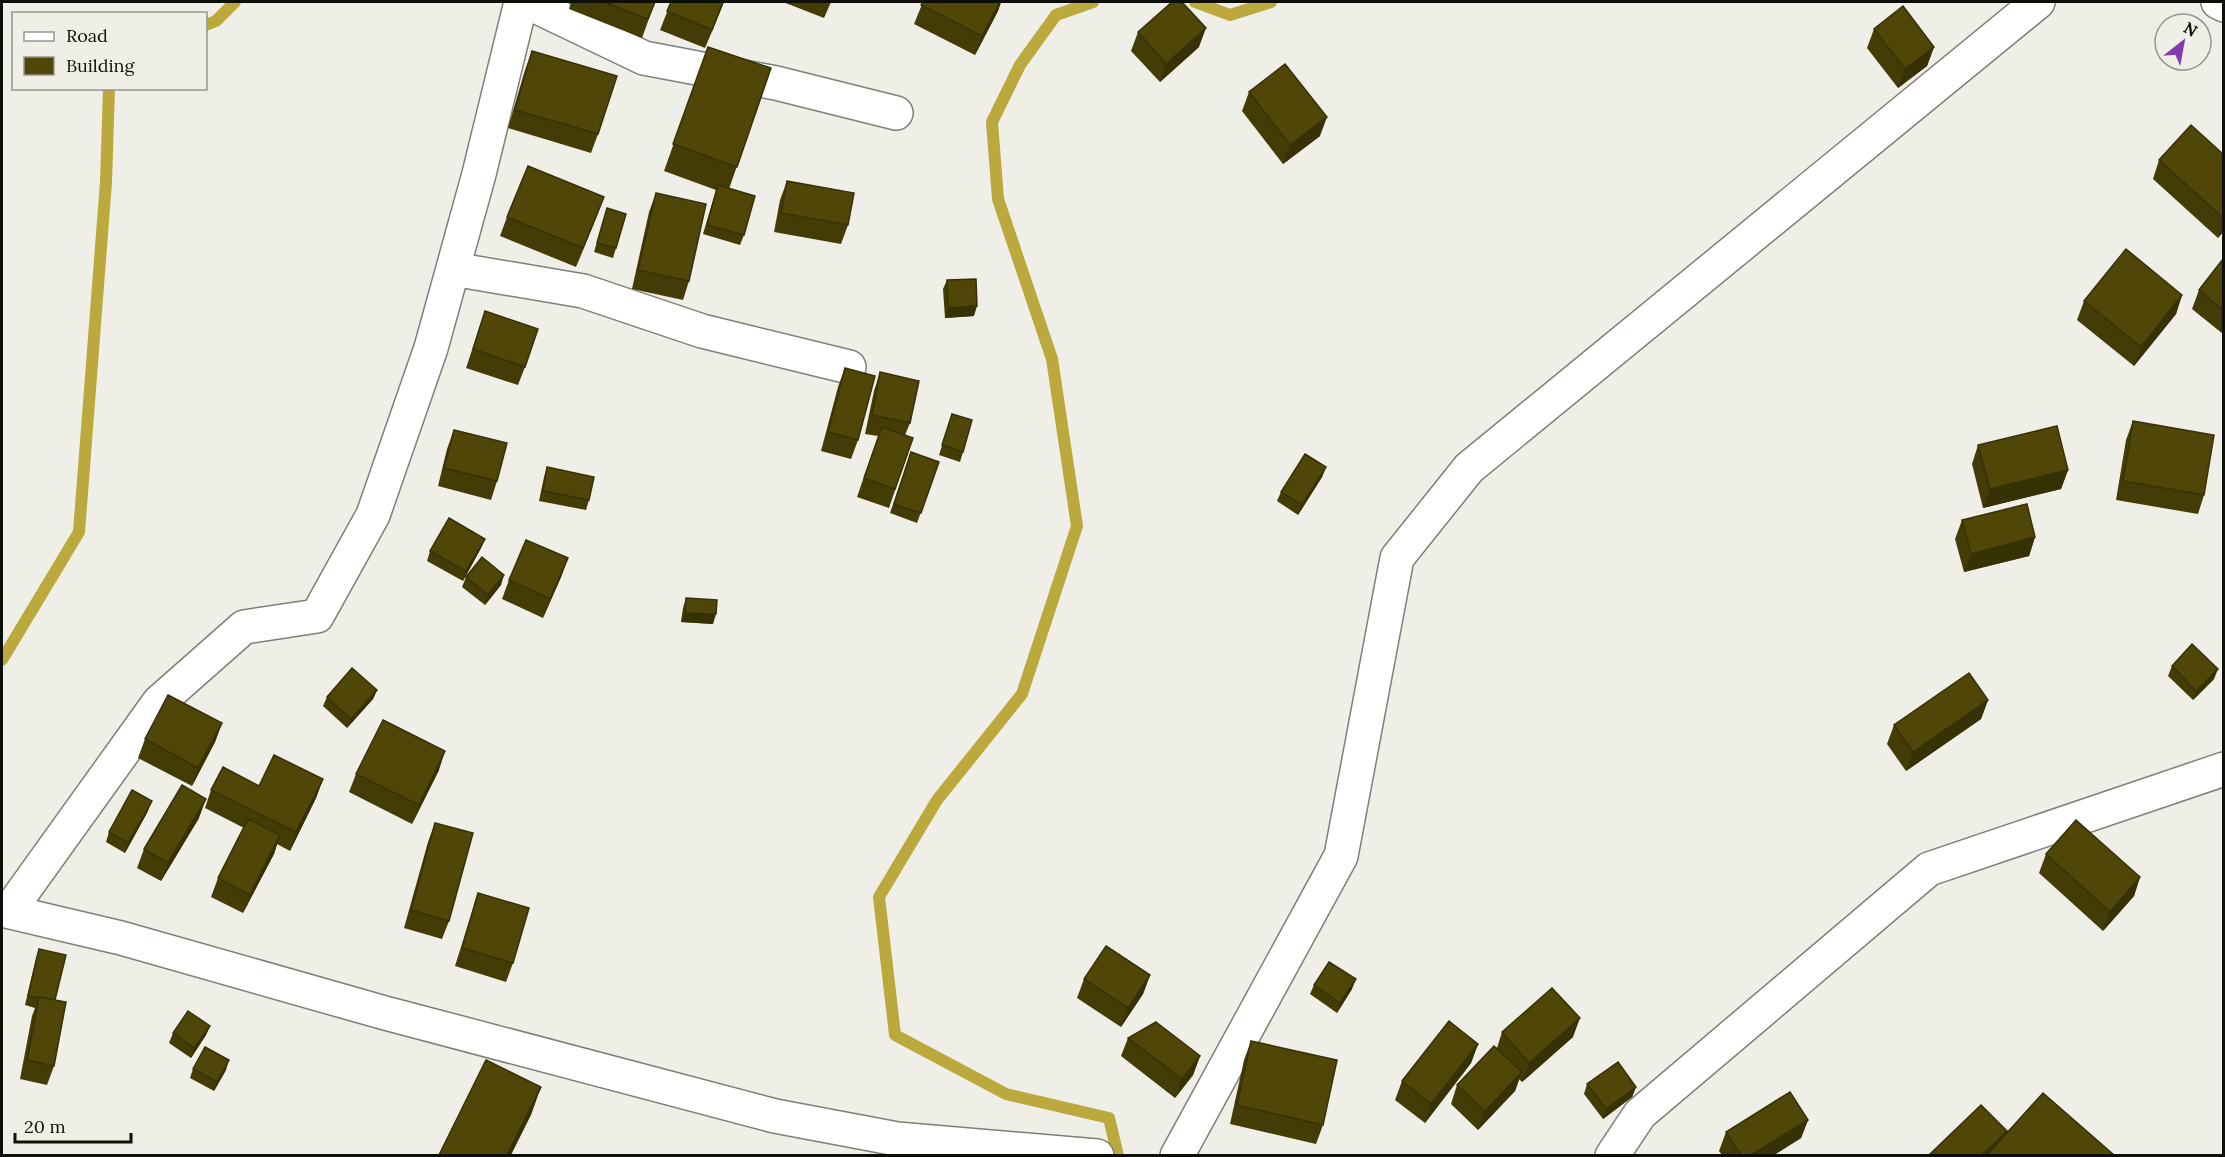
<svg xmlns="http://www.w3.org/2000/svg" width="2225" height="1157" font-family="Lora,serif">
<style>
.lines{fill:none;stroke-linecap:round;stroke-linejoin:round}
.stream{stroke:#bba93d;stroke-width:12}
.minor-casing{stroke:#7f7e78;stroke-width:36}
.minor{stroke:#fff;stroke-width:33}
.wall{fill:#443c07}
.shaded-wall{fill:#373106}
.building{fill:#4f4608;stroke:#373106;stroke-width:1.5}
</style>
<rect width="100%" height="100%" fill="#f0efe7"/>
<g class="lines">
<path class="stream" d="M1093,2L1056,15L1020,65L992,122L998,199L1052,359L1077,526L1022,694L937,800L879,897L895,1035L1006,1094L1109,1118L1118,1156
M1195,2L1230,15L1271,2
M206,25L216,21L235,2
M2,660L79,532L106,182L109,88"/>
<g class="minor-casing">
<path id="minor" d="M527,2L644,58L776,83L896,113
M2218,2L2224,5
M453,269L583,291L702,331L849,367
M2,910L121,938L385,1013L775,1116L897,1139L1097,1156
M9,911L159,702L244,627L317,616L373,515L431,348L479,174L521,2
M1177,1156L1341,856L1397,558L1469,468L2038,2
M1612,1156L1640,1114L1929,869L2224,769"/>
</g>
<use href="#minor" class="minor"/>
</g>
<path class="wall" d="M571,2H655L642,38L569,9Z
M671,2H724L705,48L660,30Z
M783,2H831L824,18Z
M923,2H1001L998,11L975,55L914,24Z
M1874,29L1934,47L1927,66L1898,88L1867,48Z
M1138,32L1199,47L1160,82L1131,51Z
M708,47L771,68L729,189L744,235L740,245L703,234L716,190L664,171Z
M532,51L598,134L591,153L508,128L525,70Z
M1249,92L1320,136L1283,164L1242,111Z
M2223,154V232L2218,238L2153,179L2159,160Z
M787,181L848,225L841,244L774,232L780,200Z
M656,193L689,281L683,300L632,289L649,212Z
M604,197L576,267L500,236L507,217Z
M607,208L616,248L613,258L594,252Z
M2223,259V334L2192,309L2199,290Z
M947,280L974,316L945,318L943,289Z
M2182,295L2176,314L2134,366L2077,320L2084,301Z
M485,311L525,367L518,385L466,368Z
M845,368L858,440L851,459L821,451L838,387Z
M880,372L910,423L905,435L913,438L889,508L857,497L878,436L865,434L874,391Z
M952,414L963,452L960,462L939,455Z
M2133,421L2204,495L2198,514L2116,500L2126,440Z
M454,430L497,481L491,500L438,486L447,449Z
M1978,445L2068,470L2061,489L1983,508L1972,464Z
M911,452L939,462L917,523L890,513Z
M547,467L589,500L586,510L539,501L544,477Z
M1326,467L1322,477L1298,515L1277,501L1281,492Z
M1962,520L2035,537L2029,556L1964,572L1955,539Z
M485,539L481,548L463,581L427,561L430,551Z
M568,558L561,577L543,618L502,599L509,580Z
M466,577L501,585L485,605L462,587Z
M686,598L713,624L681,622L683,608Z
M2172,666L2214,679L2193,700L2168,676Z
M377,690L373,699L347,728L323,706L327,697Z
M1988,700L1981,719L1906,771L1887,744L1894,725Z
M222,723L215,742L192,786L138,758L145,739Z
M439,770L412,824L349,792L356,774Z
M323,779L316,798L290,851L277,844L274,854L243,913L211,897L218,878L244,828L205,808L211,790Z
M148,811L125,853L106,842L109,832Z
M199,818L161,881L137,868L144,849Z
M435,823L449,921L442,939L404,928L428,842Z
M2046,854L2140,877L2134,896L2103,931L2039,873Z
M478,893L513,963L506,982L455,966L472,912Z
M39,949L55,1000L54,1066L47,1085L20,1079L32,1016L35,1008L25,1005L36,958Z
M1150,975L1143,994L1121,1027L1077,998L1084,979Z
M1314,985L1352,989L1337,1013L1310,994Z
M210,1026L206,1035L191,1058L169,1043L173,1033Z
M1502,1032L1573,1037L1522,1082L1519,1079L1515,1091L1478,1130L1451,1104L1457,1085L1497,1048Z
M1128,1038L1200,1056L1193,1075L1175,1098L1121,1056Z
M1251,1041L1323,1125L1316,1144L1230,1124L1244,1060Z
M1478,1044L1471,1063L1425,1123L1395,1100L1402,1081Z
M193,1069L226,1070L214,1091L190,1078Z
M1587,1084L1636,1087L1632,1097L1603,1119L1584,1094Z
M1808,1120L1801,1138L1774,1155H1722L1719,1151L1726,1132Z"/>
<path class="shaded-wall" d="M723,2H724L705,48L712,30Z
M1000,2H1001L998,11L975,55L982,36Z
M1206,28L1199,47L1160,82L1166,64Z
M1934,47L1927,66L1898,88L1905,69Z
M1327,117L1320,136L1283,164L1290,145Z
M604,197L597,216L576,267L583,248Z
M2223,224V232L2218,238Z
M2182,295L2176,314L2134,366L2141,347Z
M977,306L974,316L945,318L948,308Z
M1326,467L1322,477L1298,515L1302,505Z
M2068,470L2061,489L1983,508L1990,489Z
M2035,537L2029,556L1964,572L1971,554Z
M485,539L481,548L463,581L466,571Z
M568,558L561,577L543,618L550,599Z
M504,575L501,585L485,605L488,595Z
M685,613L716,614L713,624L681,622Z
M2218,669L2214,679L2193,700L2196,691Z
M377,690L373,699L347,728L351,719Z
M1988,700L1981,719L1906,771L1913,752Z
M222,723L215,742L192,786L198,768Z
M445,751L439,770L412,824L419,805Z
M323,779L316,798L290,851L296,832Z
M206,799L199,818L161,881L168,863Z
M152,801L148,811L125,853L128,843Z
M280,835L274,854L243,913L250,895Z
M2140,877L2134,896L2103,931L2110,912Z
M1150,975L1143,994L1121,1027L1128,1008Z
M1356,979L1352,989L1337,1013L1340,1003Z
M1580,1018L1573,1037L1522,1082L1529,1063Z
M210,1026L206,1035L191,1058L194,1048Z
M1478,1044L1471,1063L1425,1123L1431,1104Z
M1200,1056L1193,1075L1175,1098L1182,1079Z
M229,1060L226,1070L214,1091L217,1082Z
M1522,1072L1515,1091L1478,1130L1485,1111Z
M541,1087L531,1115L511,1155H507Z
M1636,1087L1632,1097L1603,1119L1606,1109Z
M1808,1120L1801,1138L1774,1155H1751Z
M2007,1131L2000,1149L1994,1155H1982Z"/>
<path class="building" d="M604,2H655L648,19Z
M671,2H723L712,30L667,11Z
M923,2H1000L982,36L921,5Z
M1172,2H1182L1206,28L1166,64L1138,32Z
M1903,6L1934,47L1905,69L1874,29Z
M708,47L771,68L737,167L673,144Z
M532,51L617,76L598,134L515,110Z
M1285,64L1327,117L1290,145L1249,92Z
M2191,125L2223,154V218L2159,160Z
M528,166L604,197L583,248L507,217Z
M787,181L854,193L848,225L781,213Z
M718,185L755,196L744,235L707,225Z
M656,193L706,204L689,281L638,270Z
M607,208L626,214L616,248L597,243Z
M2126,249L2182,295L2141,347L2084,301Z
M2223,259V310L2199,290Z
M976,279L977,306L948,308L947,280Z
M485,311L538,329L525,367L473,349Z
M845,368L875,376L858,440L828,432Z
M880,372L919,381L910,423L872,415Z
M952,414L972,420L963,452L942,445Z
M2133,421L2214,435L2204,495L2123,481Z
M2057,426L2068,470L1990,489L1978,445Z
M882,427L913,438L895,489L864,478Z
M454,430L507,443L497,481L444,468Z
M911,452L939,462L921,513L894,504Z
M1305,454L1326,467L1302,505L1281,492Z
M547,467L594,477L589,500L543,491Z
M2027,504L2035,537L1971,554L1962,520Z
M449,518L485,539L466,571L430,551Z
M526,540L568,558L550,599L509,580Z
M482,557L504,575L488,595L466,577Z
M686,598L717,600L716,614L685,613Z
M2192,644L2218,669L2196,691L2172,666Z
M352,668L377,690L351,719L327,697Z
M1969,673L1988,700L1913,752L1894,725Z
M168,695L222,723L198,768L145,739Z
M383,720L445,751L419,805L356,774Z
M274,755L323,779L296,832L211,790L223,767L259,786Z
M182,785L206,799L168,863L144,849Z
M132,790L152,801L128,843L109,832Z
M248,819L280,835L250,895L218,878Z
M2076,820L2140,877L2110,912L2046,854Z
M435,823L473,833L449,921L411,910Z
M478,893L529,908L513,963L462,948Z
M1106,946L1150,975L1128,1008L1084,979Z
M39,949L66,955L55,1000L39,997V998L28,996Z
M1329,962L1356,979L1340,1003L1314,985Z
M1552,988L1580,1018L1529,1063L1502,1032Z
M39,997L66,1002L54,1066L27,1060Z
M188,1011L210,1026L194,1048L173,1033Z
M1449,1021L1478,1044L1431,1104L1402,1081Z
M1156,1022L1200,1056L1182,1079L1128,1038Z
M1251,1041L1337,1060L1323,1125L1237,1105Z
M1494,1046L1522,1072L1485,1111L1457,1085Z
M205,1047L229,1060L217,1082L193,1069Z
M486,1060L541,1087L507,1155H439Z
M1618,1062L1636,1087L1606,1109L1587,1084Z
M1790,1092L1808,1120L1751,1155H1741L1726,1132Z
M2043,1093L2114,1155H1987Z
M1981,1105L2007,1131L1982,1155H1929Z"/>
<rect width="2225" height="1157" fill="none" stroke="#0e0e0b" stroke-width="6"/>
<rect x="12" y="12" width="195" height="78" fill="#f0efe7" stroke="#96958f" stroke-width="1.5"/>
<rect x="24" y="32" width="30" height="9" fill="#ffffff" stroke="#96958f" stroke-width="1.5"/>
<text x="66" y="42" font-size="18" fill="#0e0e0b">Road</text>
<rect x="24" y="57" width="30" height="18" fill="#4f4608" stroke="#96958f" stroke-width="1.5"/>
<text x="66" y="72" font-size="18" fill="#0e0e0b">Building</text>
<g transform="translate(2183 42) rotate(31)"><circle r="28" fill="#f0efe7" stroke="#96958f" stroke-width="1.5"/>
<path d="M0-4.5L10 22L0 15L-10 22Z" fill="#823bae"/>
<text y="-9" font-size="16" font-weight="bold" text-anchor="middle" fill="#0e0e0b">N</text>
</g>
<path d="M15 1133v9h116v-9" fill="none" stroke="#0e0e0b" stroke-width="3"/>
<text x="24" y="1133" font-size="18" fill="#0e0e0b" stroke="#f0efe7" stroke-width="4.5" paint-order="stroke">20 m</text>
</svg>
